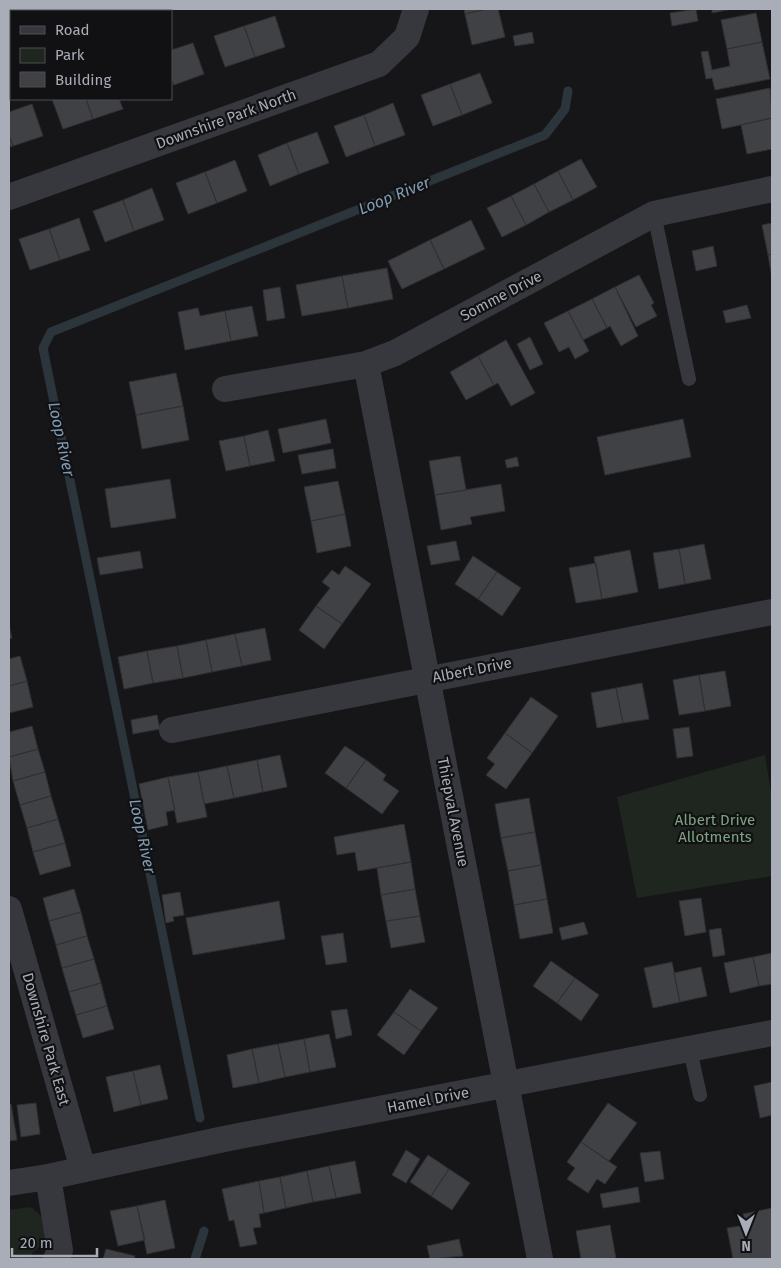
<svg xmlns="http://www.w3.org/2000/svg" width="781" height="1268" font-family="'Fira Sans',sans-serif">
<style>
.green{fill:#1e261f}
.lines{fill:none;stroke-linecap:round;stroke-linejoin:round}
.stream{stroke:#2c353c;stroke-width:9}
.building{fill:#404145;stroke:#303034}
.lane{stroke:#37383d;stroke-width:14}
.street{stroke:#37383d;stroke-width:26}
.labels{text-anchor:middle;stroke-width:4.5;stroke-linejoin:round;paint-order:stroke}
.street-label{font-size:15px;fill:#a8adb8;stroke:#111113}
.park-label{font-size:15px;fill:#7fa381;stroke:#111113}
.water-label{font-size:16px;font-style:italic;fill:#7f9bb3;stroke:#111113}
</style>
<rect width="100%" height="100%" fill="#161618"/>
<path class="green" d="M765,755L772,799V876L637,898L617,797Z
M30,1207C44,1215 46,1226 47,1241L33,1252L30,1259H9V1210Z"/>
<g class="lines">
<path class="stream" d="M200,1118L43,348L51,332L545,135L565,109L568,91
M195,1259L204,1231"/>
</g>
<path class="building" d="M464,9H486L465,14Z
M486,9H498L505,37L472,45L465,14Z
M696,9L698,21L672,26L670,13Z
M712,9H732L712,13Z
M756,13L762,42L727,49L721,20Z
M275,16L285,47L255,57L244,26Z
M244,26L255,57L225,67L214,36Z
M532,32L534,43L515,46L513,36Z
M762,42L770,79L715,90L712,78L706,79L701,52L708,51L712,70L730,66L727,49Z
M193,43L204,74L174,85L171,77V50Z
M480,73L492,103L462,115L450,84Z
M450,84L462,115L433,126L421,95Z
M770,88L772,118L722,129L716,99Z
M52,99H86L93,119L63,129Z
M86,99H119L123,109L93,119Z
M393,103L405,135L375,146L364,115Z
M32,104L43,136L13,146L9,135V112Z
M364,115L375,146L346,157L334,126Z
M772,118V149L747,154L741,125Z
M317,132L329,163L299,174L287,143Z
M9,135L13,146L9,147Z
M287,143L299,174L270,186L258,155Z
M581,159L597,187L573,200L558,171Z
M235,160L247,191L217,203L205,172Z
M558,171L573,200L549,212L534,184Z
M205,172L217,203L188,214L176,183Z
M534,184L549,212L526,225L511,196Z
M152,188L164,220L134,231L123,200Z
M511,196L526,225L502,237L487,208Z
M123,200L134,231L105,242L93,211Z
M79,218L90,250L60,260L49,229Z
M471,220L485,249L444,269L430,240Z
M772,223V254L768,255L762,225Z
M49,229L60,260L30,270L19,239Z
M430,240L444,269L402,289L388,261Z
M713,246L717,266L696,271L692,251Z
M772,254V278L768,255Z
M387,268L393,299L348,308L342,276Z
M639,275L654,303L651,305L657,316L636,327L615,287Z
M342,276L348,308L302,316L296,285Z
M280,287L285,318L267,321L263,290Z
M615,287L638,336L621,346L610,326L607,328L592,299Z
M592,299L607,328L583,340L568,311Z
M747,305L751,318L726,323L723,311Z
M252,306L258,336L231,341L225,311Z
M198,308L200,316L225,311L231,341L185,350L178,312Z
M568,311L589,351L575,359L569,347L559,352L544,323Z
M530,337L543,364L530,370L517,344Z
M506,340L535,393L511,406L498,383L494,385L478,356Z
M478,356L494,385L466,400L450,372Z
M176,373L183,406L136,415L129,382Z
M183,406L189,440L142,449L136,415Z
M326,419L331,443L283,453L278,429Z
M683,419L691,457L605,475L597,437Z
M268,430L275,461L250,466L244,436Z
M244,436L250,466L226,471L219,441Z
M333,449L336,468L302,474L298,455Z
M460,456L466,490L435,495L429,461Z
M517,457L519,466L507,468L505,460Z
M170,479L176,518L111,528L105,489Z
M338,481L345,514L311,521L304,487Z
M501,484L505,511L470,517L472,524L441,530L435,495Z
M345,514L351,546L317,553L311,521Z
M456,541L460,560L431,565L427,546Z
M704,544L711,579L685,584L679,549Z
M679,549L685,584L659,589L653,553Z
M630,550L638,592L602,599L594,557Z
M140,551L143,568L100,575L97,558Z
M473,556L497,572L478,599L455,584Z
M596,563L602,599L576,603L569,568Z
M345,566L371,584L342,624L316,606L330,588L322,582L332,570L339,575Z
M497,572L521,588L502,616L478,599Z
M316,606L342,624L324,649L299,630Z
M9,625L12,638L9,639Z
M265,628L271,660L242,666L235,634Z
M235,634L242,666L212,672L206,640Z
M206,640L212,672L183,678L177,646Z
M177,646L183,678L153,683L147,651Z
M147,651L153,683L124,689L118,657Z
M20,656L27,681L9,686V659Z
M725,671L731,706L705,711L699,675Z
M699,675L705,711L679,715L673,680Z
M27,681L33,707L9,713V686Z
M642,683L649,719L623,723L616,688Z
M616,688L623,723L597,728L591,693Z
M531,697L558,716L532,753L505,733Z
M157,715L160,729L133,734L131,720Z
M32,726L38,749L9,757V732Z
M689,727L693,756L677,758L673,729Z
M505,733L532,753L506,789L486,775L495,764L487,758Z
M345,746L366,760L346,788L325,773Z
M38,749L45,772L13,781L9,757Z
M280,755L287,787L263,792L257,760Z
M257,760L263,792L234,798L227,766Z
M366,760L386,775L383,780L399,791L382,814L346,788Z
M227,766L234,798L204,804L198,772Z
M45,772L51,796L20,805L13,781Z
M198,772L207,817L177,823L168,777Z
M168,777L175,810L166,812L168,825L148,830L139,784Z
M51,796L58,819L27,828L20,805Z
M529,798L535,832L501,838L495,804Z
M58,819L65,843L33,852L27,828Z
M404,824L411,862L358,871L355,852L337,855L334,837Z
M535,832L541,865L508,871L501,838Z
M65,843L71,866L40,875L33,852Z
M411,862L415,889L381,895L377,868Z
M541,865L547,899L514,905L508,871Z
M74,889L81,912L49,921L43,898Z
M415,889L420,916L386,921L381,895Z
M180,892L184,915L173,917L174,921L166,923L162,895Z
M701,898L706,932L685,936L679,901Z
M547,899L553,933L520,939L514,905Z
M279,901L285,939L193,955L186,918Z
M81,912L87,936L56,945L49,921Z
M420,916L425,942L391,948L386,921Z
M584,922L588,934L562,940L559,928Z
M721,928L725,955L713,957L709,930Z
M343,933L347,962L326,965L321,936Z
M87,936L94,959L62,968L56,945Z
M772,953V984L759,986L753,957Z
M753,957L759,986L730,993L724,963Z
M94,959L101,983L69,992L62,968Z
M551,961L575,978L557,1003L533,986Z
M672,962L680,1002L653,1008L644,968Z
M701,967L707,996L680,1002L674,973Z
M575,978L599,995L581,1021L557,1003Z
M101,983L107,1006L76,1015L69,992Z
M410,989L438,1008L421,1031L394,1012Z
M107,1006L114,1029L83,1038L76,1015Z
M347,1009L352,1035L336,1039L331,1011Z
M394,1012L421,1031L404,1055L377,1035Z
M329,1034L336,1067L310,1072L304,1039Z
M304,1039L310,1072L285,1077L278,1044Z
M278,1044L285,1077L259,1083L252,1049Z
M252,1049L259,1083L233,1088L227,1055Z
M160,1065L168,1099L141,1105L133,1071Z
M133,1071L141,1105L114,1112L106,1077Z
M772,1082V1115L760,1118L754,1086Z
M36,1103L40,1134L21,1137L17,1105Z
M608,1103L637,1123L609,1161L581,1142Z
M9,1104H11L17,1140L9,1141Z
M581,1142L617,1167L605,1184L597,1179L588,1193L567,1179L575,1168L567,1162Z
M406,1150L420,1159L406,1183L392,1175Z
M660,1151L664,1179L645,1182L640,1153Z
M428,1155L449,1169L431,1196L410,1182Z
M355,1161L361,1193L336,1198L329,1166Z
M329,1166L336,1198L313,1202L307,1171Z
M449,1169L470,1183L452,1210L431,1196Z
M307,1171L313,1202L286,1208L280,1177Z
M280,1177L286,1208L264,1213L259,1181Z
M259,1181L264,1213L259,1214L261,1227L253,1228L257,1244L240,1247L234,1220L229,1221L222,1189Z
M638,1187L640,1202L603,1208L600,1194Z
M165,1200L175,1248L147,1254L137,1206Z
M137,1206L145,1240L118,1246L110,1211Z
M772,1208V1259H733L727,1228L746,1225L743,1214Z
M610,1225L616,1259H581L576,1231Z
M459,1239L463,1256L430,1259L427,1246Z
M106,1249L135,1256L134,1259H103Z"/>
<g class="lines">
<path class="lane" d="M654,214L689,379
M690,1050L700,1095"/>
<path class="street" d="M9,197L379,64L407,37L416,9
M366,364L540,1259
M225,389L366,364L395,353L654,214L772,189
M172,730L772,612
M9,909L83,1169
M48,1177L60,1250L56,1259
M9,1183L48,1177L224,1139L772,1033"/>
</g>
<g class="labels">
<g class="street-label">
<text transform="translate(226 119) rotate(-20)" y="5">Downshire Park North</text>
<text transform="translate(501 296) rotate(-28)" y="5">Somme Drive</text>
<text transform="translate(472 670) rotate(-11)" y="5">Albert Drive</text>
<text transform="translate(453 812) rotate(79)" y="5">Thiepval Avenue</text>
<text transform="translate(46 1039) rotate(74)" y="5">Downshire Park East</text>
<text transform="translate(428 1100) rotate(-11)" y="5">Hamel Drive</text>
</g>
<g class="park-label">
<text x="715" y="825">Albert Drive<tspan x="715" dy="17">Allotments</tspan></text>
</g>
<g class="water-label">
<text transform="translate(394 195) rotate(-22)" y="6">Loop River</text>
<text transform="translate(62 439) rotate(78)" y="6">Loop River</text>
<text transform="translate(143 836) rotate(78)" y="6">Loop River</text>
</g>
</g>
<rect width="781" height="1268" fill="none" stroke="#a8adb8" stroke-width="20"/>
<rect x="10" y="10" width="162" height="90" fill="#111113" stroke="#4d4f55"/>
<rect x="20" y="26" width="25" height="8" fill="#37383d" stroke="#4d4f55"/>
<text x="55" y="35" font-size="15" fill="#a8adb8">Road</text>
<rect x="20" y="48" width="25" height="15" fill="#1e261f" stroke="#4d4f55"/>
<text x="55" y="60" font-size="15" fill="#a8adb8">Park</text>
<rect x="20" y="72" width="25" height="15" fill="#404145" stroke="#4d4f55"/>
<text x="55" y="85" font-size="15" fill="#a8adb8">Building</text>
<g transform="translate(746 1233) rotate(180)" stroke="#111113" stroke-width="4" paint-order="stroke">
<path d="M0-4L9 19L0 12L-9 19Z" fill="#a8adb8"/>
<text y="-8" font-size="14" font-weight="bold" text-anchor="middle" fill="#a8adb8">N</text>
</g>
<path d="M12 1248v8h85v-8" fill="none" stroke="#a8adb8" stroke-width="2.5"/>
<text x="20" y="1248" font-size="15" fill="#a8adb8" stroke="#111113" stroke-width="4" paint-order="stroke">20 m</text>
</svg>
